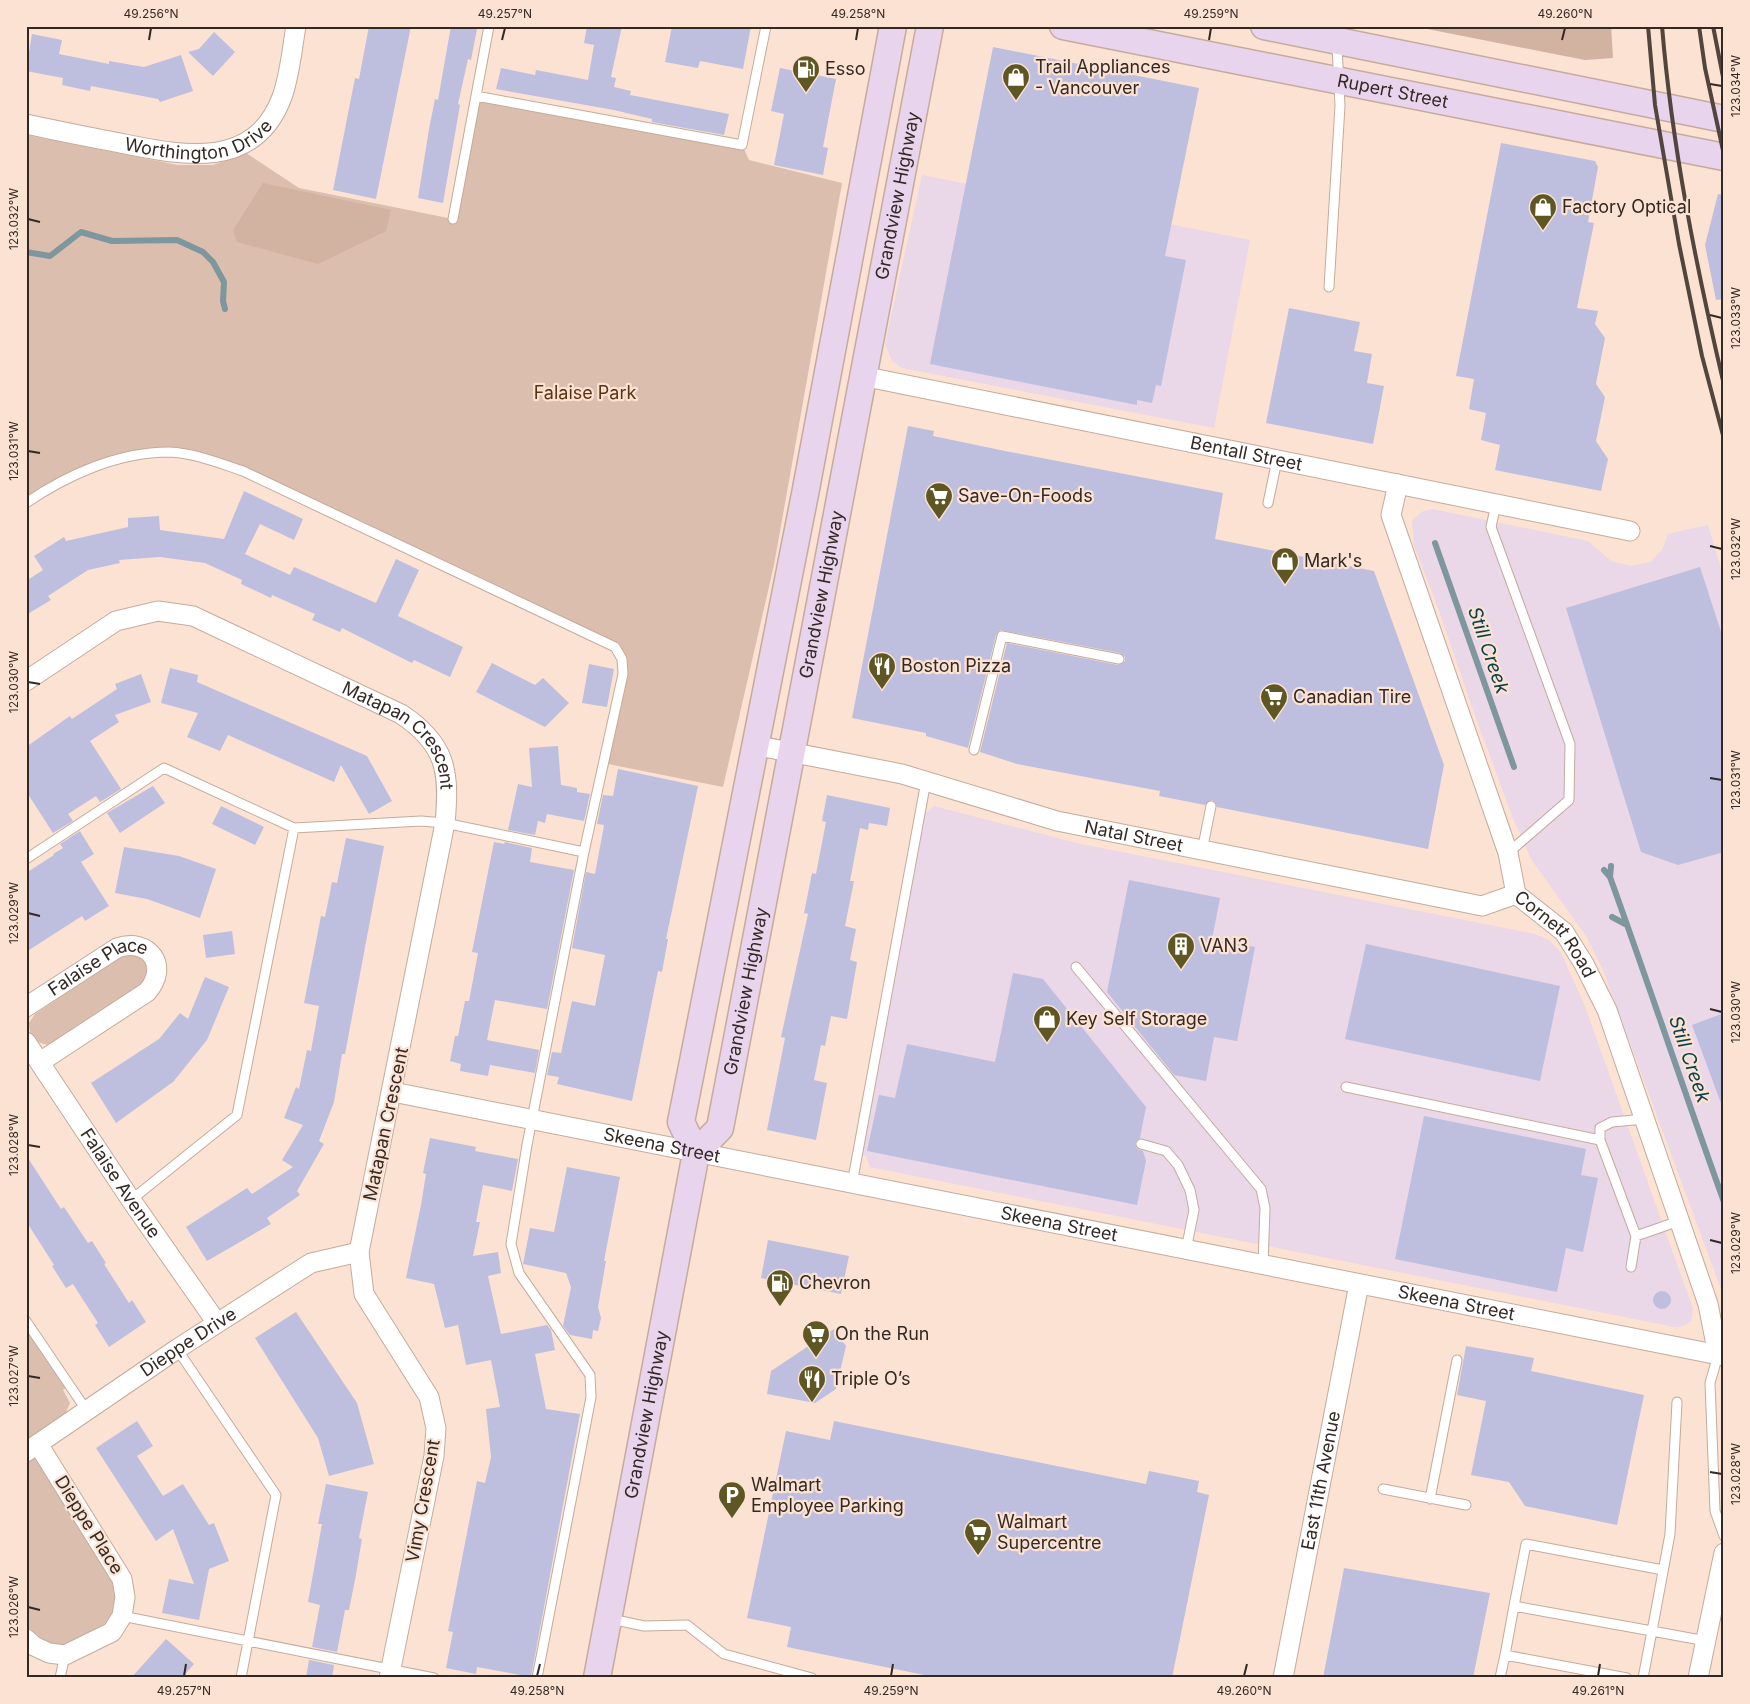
<svg xmlns="http://www.w3.org/2000/svg" width="1750" height="1704" font-family="Inter,sans-serif">
<style>
.industrial{fill:#ead7e7}
.green{fill:#dbbead}
.forest{fill:#d2b2a0}
.lines{fill:none;stroke-linecap:round;stroke-linejoin:round}
.stream{stroke:#7e969d;stroke-width:6}
.building{fill:#bebfdf}
.service-casing{stroke:#c4ab9c;stroke-width:11}
.minor-casing{stroke:#c4ab9c;stroke-width:21}
.secondary-casing{stroke:#c4ab9c;stroke-width:29}
.service{stroke:#fff;stroke-width:9}
.minor{stroke:#fff;stroke-width:19}
.secondary{stroke:#e9d4ed;stroke-width:26}
.rail{stroke:#51453e;stroke-width:4}
.ticks{fill:none;stroke:#332924;stroke-width:2}
.labels{text-anchor:middle;stroke-width:4.5;stroke-linejoin:round;paint-order:stroke}
.poi-label{font-size:18px;fill:#332924;stroke:#fce2d2;text-anchor:start}
.street-label{font-size:18px;fill:#332924;stroke:#fce2d2}
.park-label{font-size:18px;fill:#5c3214;stroke:#fce2d2}
.water-label{font-size:19px;font-style:italic;fill:#084250;stroke:#fce2d2}
.neatline{fill:none;stroke:#332924;stroke-width:2}
.ticks-label{font-size:12px;text-anchor:middle;fill:#332924}
</style>
<rect width="100%" height="100%" fill="#fce2d2"/>
<path class="industrial" d="M922,175L1250,240L1214,428L902,368L892,361L885,344Z
M1432,509L1588,541L1611,561L1630,566L1651,562L1662,550L1668,534L1708,525L1724,578V1297L1603,970L1586,936L1531,859L1512,816L1472,707L1436,602L1414,546L1412,521L1421,512Z
M934,806L1081,844L1535,934L1549,940L1561,953L1584,1004L1693,1309L1691,1321L1681,1327H1675L870,1167L866,1156L857,1154L921,810L928,812Z"/>
<path class="green" d="M476,96L742,145L749,160L842,183L774,565L723,787L603,763L623,675L615,647L243,471L188,455L114,459L26,503V135L178,165H213L246,153L299,188L453,219Z
M133,954L142,957L148,966L145,983L49,1045C35,1043 29,1037 29,1023L35,1014L123,955Z
M26,1321L70,1385L63,1390L70,1403L65,1414L27,1439L118,1580V1607L108,1623L76,1645L54,1647L31,1635L26,1627Z"/>
<path class="forest" d="M1412,26H1611L1613,58L1585,60Z
M263,183L391,210L386,231L318,264L237,242L233,230Z"/>
<g class="lines">
<path class="stream" d="M26,252L50,256L81,232L112,241L177,240L203,252L213,262L224,282L223,301L225,309
M1435,543L1514,767
M1604,870L1610,877C1649,985 1685,1094 1724,1202
M1610,877L1611,866
M1612,917L1627,925"/>
</g>
<path class="building" d="M369,26H411L376,199L333,190L355,78L359,79Z
M451,26L477,29L471,60L468,59L458,104L460,105L443,203L418,198L429,129L435,99L438,100Z
M587,26H622L611,77L616,78L614,87L631,91L630,95L729,114L724,135L652,122V119L614,110L496,89L501,68L535,75L536,70L588,80L594,45L584,43Z
M672,26H751L743,69L700,61L698,68L665,62Z
M214,32L235,52L213,76L188,52L199,49Z
M32,34L62,40L59,54L109,64V61L144,67L181,55L193,91L160,102L158,99L91,86L90,91L62,85L63,78L26,71Z
M993,47L1199,88L1165,256L1186,260L1161,386L1156,385L1152,403L1137,400V405L930,364Z
M780,68L836,79L823,147L828,148L823,175L774,165L784,114L771,111Z
M1501,143L1595,161L1598,167L1588,222L1594,223L1577,308L1598,311L1595,324L1605,338L1596,384L1605,397L1596,441L1608,459L1601,491L1495,470L1500,445L1481,440L1486,413L1469,409L1474,379L1456,376Z
M1718,194L1724,195V299L1716,300L1705,245Z
M1289,308L1360,322L1354,351L1372,354L1367,383L1384,386L1373,444L1266,423Z
M908,426L934,431L933,436L1005,451L1223,493L1215,539L1374,571L1444,765L1428,849L1217,807L1215,802L1212,800L1205,805L1159,796L1160,791L1017,764L980,752L1007,643L1118,665L1125,661V657L1120,653L1000,630L996,635L968,748L926,736V733L852,718Z
M244,491L303,519L294,540L260,524L245,554L290,575L294,567L376,603L396,559L419,570L398,616L463,647L450,677L414,660L412,663L342,628L340,632L312,620L315,614L272,595L271,598L241,584L242,580L205,563L160,557L119,560L120,563L88,570L48,596L51,600L26,615V581L43,570L34,556L64,537L66,541L128,527V518L159,516L160,530L224,539Z
M1700,567L1724,641V852L1678,865L1641,852L1566,608Z
M492,663L535,685L543,678L569,703L545,727L476,692Z
M589,664L614,669L607,707L582,703Z
M170,668L198,675L197,682L367,756L392,801L369,814L341,765L334,782L228,735L220,751L187,737L198,713L161,703Z
M141,674L151,702L115,715L119,722L90,741L121,789L100,802L96,796L68,814L73,821L53,833L26,791V747L70,716L72,719L117,689L115,684Z
M558,746L561,785L577,788V792L590,794L584,821L547,814L545,823L538,821L535,835L508,830L518,784L532,787L529,748Z
M618,769L698,786L666,939H668L662,972L658,971L632,1101L557,1084L559,1077L547,1075L552,1052L561,1053L572,1001L595,1006L605,955L572,948L586,872L595,874L603,831L604,825L597,824L603,795L613,796Z
M153,786L165,803L120,833L107,813Z
M827,795L890,808L887,826L869,823L868,830L860,828L850,881H854L845,926L856,929L850,960L857,962L847,1019L831,1016L825,1046L821,1045L814,1080L827,1083L816,1140L767,1130L785,1038L781,1037L808,914L804,913L812,873L816,874L826,822L822,821Z
M221,806L264,827L255,845L212,824Z
M80,831L94,854L81,862L109,906L85,921L82,916L26,952V873L54,855L53,854L63,848L60,844Z
M346,838L384,846L345,1054H342L334,1102L319,1141L324,1144L297,1191L300,1195L267,1218L271,1224L207,1261L186,1227L247,1188L252,1194L293,1167L282,1160L303,1125L284,1118L296,1087L299,1089L307,1050L311,1051L319,1006L304,1003L321,916L325,917L332,882L337,883Z
M494,842L504,844L505,842L532,848L530,862L574,870L547,1009L495,1000L487,1040L539,1050L535,1073L490,1065L488,1076L460,1071L461,1064L450,1061L455,1036H458L465,1001H469L478,953L472,952Z
M124,847L179,856L216,869L200,918L147,899L115,893Z
M1129,880L1220,898L1212,939L1255,947L1237,1041L1214,1037L1206,1081L1174,1075L1107,992Z
M232,931L235,954L206,958L203,935Z
M1366,944L1560,986L1540,1081L1345,1039Z
M1013,973L1043,979L1146,1107L1140,1138L1135,1143L1137,1149L1143,1151L1146,1161L1137,1205L867,1151L879,1095L895,1098L907,1044L995,1062Z
M205,977L229,987L207,1040L173,1082L116,1123L91,1083L159,1039L180,1013L188,1019Z
M1724,1013V1105L1722,1106L1692,1025Z
M1424,1116L1586,1149L1581,1175L1598,1178L1583,1252L1566,1248L1557,1292L1395,1259Z
M430,1138L476,1147L475,1151L518,1159L512,1191L483,1185L476,1222H480L473,1256L498,1252L501,1273L488,1276L501,1334L547,1325L551,1330L555,1350L535,1354L546,1409L580,1414L531,1677L477,1667L476,1674L446,1668L453,1632L448,1631L477,1481L485,1483L491,1457L486,1409L500,1407L491,1360L466,1365L458,1325L445,1328L434,1284L406,1278L421,1205L426,1174L423,1173Z
M26,1155L61,1209L64,1207L88,1243L92,1241L106,1263L104,1264L129,1303L132,1300L146,1322L109,1347L95,1325L98,1323L73,1284L66,1288L52,1266L54,1265L26,1221Z
M567,1167L620,1177L604,1261H606L598,1307L601,1318L598,1331L593,1330L592,1339L570,1335L563,1326L571,1287L566,1273L523,1264L530,1228L554,1232Z
M768,1240L849,1256L841,1294L761,1278Z
M1653 1300a9 9 0 1 1 18 0a9 9 0 1 1-18 0Z
M296,1312L357,1403L374,1464L329,1476L318,1438L255,1338Z
M834,1329L846,1346L836,1389L815,1403L767,1394L771,1371Z
M1466,1346L1534,1358L1531,1371L1644,1395L1617,1525L1525,1506L1509,1482L1471,1475L1486,1401L1457,1395Z
M137,1421L153,1446L137,1456L163,1496L183,1484L209,1525L214,1523L229,1561L209,1569L199,1620L162,1613L169,1579L194,1584L173,1529L156,1541L96,1448Z
M834,1421L1146,1484L1149,1471L1199,1481L1197,1492L1209,1495L1172,1678H939L787,1647L791,1627L747,1618L786,1431L830,1440Z
M326,1484L368,1492L359,1538L362,1539L355,1580L349,1610H345L337,1652L312,1647L320,1605L308,1602L322,1524H318Z
M1344,1568L1490,1593L1473,1678H1323Z
M166,1639L194,1664L182,1678H131Z
M309,1660L334,1665L332,1678H306Z"/>
<g class="lines">
<g class="service-casing">
<path id="service" d="M476,96L742,145L766,26
M453,219L489,26
M1329,287L1340,106L1336,26
M26,503C67,475 118,452 169,452C194,453 219,463 243,471L615,647L622,659L623,674L584,852L527,1145L511,1244L519,1273L590,1375L591,1397L537,1678
M1268,503L1277,460
M1496,504L1491,527L1570,744L1569,800L1508,853
M974,750L1002,636L1119,659
M1202,851L1211,806
M26,859L164,768L294,828L421,821L445,823L584,852
M1076,967L1261,1189L1265,1208L1263,1265
M1346,1087L1600,1140
M1141,1144L1166,1151L1178,1165L1190,1190L1194,1210L1186,1250
M852,1184L926,781
M131,1200L237,1115L294,828
M1636,1236L1679,1221
M1631,1267L1636,1236L1600,1140V1128L1612,1122L1645,1119
M26,1321L87,1411
M177,1349L276,1495L241,1678
M1718,1355L1710,1383L1715,1511L1724,1536
M1383,1489L1466,1505
M1430,1499L1457,1360
M1663,1570L1526,1544L1514,1606L1652,1631L1670,1534L1677,1402
M122,1616L434,1678
M611,1619L644,1626L687,1625L724,1654L812,1678
M1505,1655L1514,1606
M60,1678L65,1655
M1500,1678L1505,1655L1627,1678
M1643,1678L1652,1631L1706,1641"/>
</g>
<g class="minor-casing">
<g id="minor">
<path id="s1" d="M26,124C57,131 89,137 120,143C180,155 254,172 282,97C290,75 292,49 296,26"/>
<path id="s2" d="M862,376L1630,531"/>
<path id="s3" d="M1398,484L1391,515L1508,853L1516,894L1564,932L1584,964L1607,1010L1708,1304L1718,1355"/>
<path id="s4" d="M26,681L116,621L158,611L193,616L401,714C446,744 450,771 445,823L359,1252L364,1294L429,1397L436,1428L434,1456L389,1678"/>
<path id="s5" d="M754,745L902,774L1057,821L1482,906L1516,894"/>
<path id="s6" d="M26,1007L117,948C149,937 170,966 147,992L40,1062"/>
<path id="s7" d="M26,1042L131,1200L217,1323"/>
<path id="s8" d="M393,1092L1724,1356"/>
<path id="s9" d="M26,1452L177,1349L311,1263L359,1252"/>
<path d="M26,1639L34,1646L49,1653L65,1655L112,1632L122,1616L125,1597L122,1579L38,1444"/>
<path id="s10" d="M1283,1678L1359,1284"/>
<path d="M1698,1678L1724,1553"/>
</g>
</g>
<g class="secondary-casing">
<g id="secondary">
<path id="s11" d="M1063,26L1724,157"/>
<path d="M1264,26L1724,119"/>
<path d="M696,1153L681,1122L806,489L893,26"/>
<path id="s12" d="M597,1678L696,1153L720,1128L930,26"/>
</g>
</g>
<use href="#service" class="service"/>
<use href="#minor" class="minor"/>
<use href="#secondary" class="secondary"/>
<path class="rail" d="M1648,26L1655,105L1679,244L1702,356L1724,439
M1662,26C1672,147 1696,266 1724,385
M1699,26L1705,68L1724,155
M1713,26L1724,82"/>
</g>
<path class="ticks" d="M149,40L151,28M502,40L505,28M856,40L858,28M1209,40L1211,28M1562,40L1565,28M1710,84L1722,86M28,219L40,222M1710,315L1722,318M28,451L40,453M1710,546L1722,549M28,682L40,684M1710,778L1722,780M28,913L40,916M1710,1009L1722,1012M28,1145L40,1147M1710,1240L1722,1243M28,1376L40,1378M1710,1472L1722,1474M28,1607L40,1610M184,1676L186,1664M537,1676L540,1664M891,1676L893,1664M1244,1676L1247,1664M1598,1676L1600,1664"/>
<defs>
<g id="fuel-pin" transform="scale(1.4375)"><path d="M0 17L-7.5 6A9.5 9.5 0 1 1 7.5 6Z" fill="#5e5723" stroke="#fce2d2"/><path d="M-5.5-6h7V0h2V4h1.3V-2.5L3-4.5l.8-.8L6-3V5H2.5V1h-1V6h-7ZM-4.2-4.7v3.2H.2V-4.7Z" fill="#fff"/></g>
<g id="shop-pin" transform="scale(1.4375)"><path d="M0 17L-7.5 6A9.5 9.5 0 1 1 7.5 6Z" fill="#5e5723" stroke="#fce2d2"/><path d="M-5-2.5h2.3a2.7 3.5 0 0 1 5.4 0H5L5.5 6h-11ZM-1.5-2.5h3a1.5 2.3 0 0 0-3 0Z" fill="#fff"/></g>
<g id="supermarket-pin" transform="scale(1.4375)"><path d="M0 17L-7.5 6A9.5 9.5 0 1 1 7.5 6Z" fill="#5e5723" stroke="#fce2d2"/><path d="M-6-5.5h2.5l.6 2H6L4.5 2H-2.5L-4.4-4H-6ZM-1.5 3.2a1.3 1.3 0 1 0 .1 0ZM3 3.2a1.3 1.3 0 1 0 .1 0Z" fill="#fff"/></g>
<g id="restaurant-pin" transform="scale(1.4375)"><path d="M0 17L-7.5 6A9.5 9.5 0 1 1 7.5 6Z" fill="#5e5723" stroke="#fce2d2"/><path d="M-5-6h1v4h1v-4h1v4h1v-4h1v5L-1.5 .5V6h-2V.5L-5-1ZM5-6V6H3V1.5H1.5Q1.5-4 5-6Z" fill="#fff"/></g>
<g id="building-pin" transform="scale(1.4375)"><path d="M0 17L-7.5 6A9.5 9.5 0 1 1 7.5 6Z" fill="#5e5723" stroke="#fce2d2"/><path d="M-4-6H4V6H1V3H-1V6H-4ZM-2.5-4.3h1.7v1.8h-1.7ZM.8-4.3h1.7v1.8H.8ZM-2.5-1h1.7V.8h-1.7ZM.8-1h1.7V.8H.8Z" fill="#fff"/></g>
<g id="parking-pin" transform="scale(1.4375)"><path d="M0 17L-7.5 6A9.5 9.5 0 1 1 7.5 6Z" fill="#5e5723" stroke="#fce2d2"/><path d="M-3.5-5.5H1a3.5 3.5 0 0 1 0 7H-1V5.5H-3.5ZM-1-3.4V-.6H.8a1.4 1.4 0 0 0 0-2.8Z" fill="#fff"/></g>
</defs>
<g fill-rule="evenodd">
<use href="#fuel-pin" x="806" y="69"/>
<use href="#shop-pin" x="1016" y="77"/>
<use href="#shop-pin" x="1543" y="207"/>
<use href="#supermarket-pin" x="939" y="496"/>
<use href="#shop-pin" x="1285" y="561"/>
<use href="#restaurant-pin" x="882" y="666"/>
<use href="#supermarket-pin" x="1274" y="697"/>
<use href="#building-pin" x="1181" y="946"/>
<use href="#shop-pin" x="1047" y="1019"/>
<use href="#fuel-pin" x="780" y="1283"/>
<use href="#supermarket-pin" x="816" y="1334"/>
<use href="#restaurant-pin" x="812" y="1379"/>
<use href="#parking-pin" x="732" y="1495"/>
<use href="#supermarket-pin" x="978" y="1532"/>
</g>
<g class="labels">
<g class="poi-label">
<text x="1035" y="73">Trail Appliances<tspan x="1035" dy="21">- Vancouver</tspan></text>
<text x="825" y="75">Esso</text>
<text x="1562" y="213">Factory Optical</text>
<text x="958" y="502">Save-On-Foods</text>
<text x="1304" y="567">Mark's</text>
<text x="901" y="672">Boston Pizza</text>
<text x="1293" y="703">Canadian Tire</text>
<text x="1200" y="952">VAN3</text>
<text x="1066" y="1025">Key Self Storage</text>
<text x="799" y="1289">Chevron</text>
<text x="835" y="1340">On the Run</text>
<text x="831" y="1385">Triple O’s</text>
<text x="751" y="1491">Walmart<tspan x="751" dy="21">Employee Parking</tspan></text>
<text x="997" y="1528">Walmart<tspan x="997" dy="21">Supercentre</tspan></text>
</g>
<g class="street-label">
<text dy="6" stroke="none"><textPath href="#s11" startOffset="336">Rupert Street</textPath></text>
<text dy="6" stroke="none"><textPath href="#s1" startOffset="178">Worthington Drive</textPath></text>
<text dy="6" stroke="none"><textPath href="#s12" startOffset="1518">Grandview Highway</textPath></text>
<text dy="6" stroke="none"><textPath href="#s2" startOffset="392">Bentall Street</textPath></text>
<text dy="6" stroke="none"><textPath href="#s12" startOffset="1112">Grandview Highway</textPath></text>
<text dy="6" stroke="none"><textPath href="#s4" startOffset="431">Matapan Crescent</textPath></text>
<text dy="6" stroke="none"><textPath href="#s5" startOffset="391">Natal Street</textPath></text>
<text dy="6" stroke="none"><textPath href="#s3" startOffset="488">Cornett Road</textPath></text>
<text dy="6" stroke="none"><textPath href="#s6" startOffset="84">Falaise Place</textPath></text>
<text dy="6" stroke="none"><textPath href="#s12" startOffset="708">Grandview Highway</textPath></text>
<text transform="translate(386 1124) rotate(-78)" y="6">Matapan Crescent</text>
<text dy="6" stroke="none"><textPath href="#s8" startOffset="274">Skeena Street</textPath></text>
<text dy="6" stroke="none"><textPath href="#s7" startOffset="170">Falaise Avenue</textPath></text>
<text dy="6" stroke="none"><textPath href="#s8" startOffset="679">Skeena Street</textPath></text>
<text dy="6" stroke="none"><textPath href="#s8" startOffset="1084">Skeena Street</textPath></text>
<text dy="6" stroke="none"><textPath href="#s9" startOffset="196">Dieppe Drive</textPath></text>
<text dy="6" stroke="none"><textPath href="#s12" startOffset="268">Grandview Highway</textPath></text>
<text dy="6" stroke="none"><textPath href="#s10" startOffset="201">East 11th Avenue</textPath></text>
<text transform="translate(423 1501) rotate(-80)" y="6">Vimy Crescent</text>
<text transform="translate(89 1525) rotate(58)" y="6">Dieppe Place</text>
</g>
<g class="park-label">
<text x="585" y="399">Falaise Park</text>
</g>
<g class="water-label">
<text transform="translate(1489 650) rotate(71)" y="7">Still Creek</text>
<text transform="translate(1690 1059) rotate(71)" y="7">Still Creek</text>
</g>
</g>
<rect width="1750" height="1704" fill="none" stroke="#fce2d2" stroke-width="55"/>
<rect x="28" y="28" width="1694" height="1648" class="neatline"/>
<g class="ticks-label">
<text x="151" y="18">49.256°N</text>
<text x="505" y="18">49.257°N</text>
<text x="858" y="18">49.258°N</text>
<text x="1211" y="18">49.259°N</text>
<text x="1565" y="18">49.260°N</text>
<text transform="translate(1736 86) rotate(-90)" y="4">123.034°W</text>
<text transform="translate(14 219) rotate(-90)" y="4">123.032°W</text>
<text transform="translate(1736 318) rotate(-90)" y="4">123.033°W</text>
<text transform="translate(14 451) rotate(-90)" y="4">123.031°W</text>
<text transform="translate(1736 549) rotate(-90)" y="4">123.032°W</text>
<text transform="translate(14 682) rotate(-90)" y="4">123.030°W</text>
<text transform="translate(1736 780) rotate(-90)" y="4">123.031°W</text>
<text transform="translate(14 913) rotate(-90)" y="4">123.029°W</text>
<text transform="translate(1736 1012) rotate(-90)" y="4">123.030°W</text>
<text transform="translate(14 1145) rotate(-90)" y="4">123.028°W</text>
<text transform="translate(1736 1243) rotate(-90)" y="4">123.029°W</text>
<text transform="translate(14 1376) rotate(-90)" y="4">123.027°W</text>
<text transform="translate(1736 1474) rotate(-90)" y="4">123.028°W</text>
<text transform="translate(14 1607) rotate(-90)" y="4">123.026°W</text>
<text x="184" y="1695">49.257°N</text>
<text x="537" y="1695">49.258°N</text>
<text x="891" y="1695">49.259°N</text>
<text x="1244" y="1695">49.260°N</text>
<text x="1598" y="1695">49.261°N</text>
</g>
</svg>
